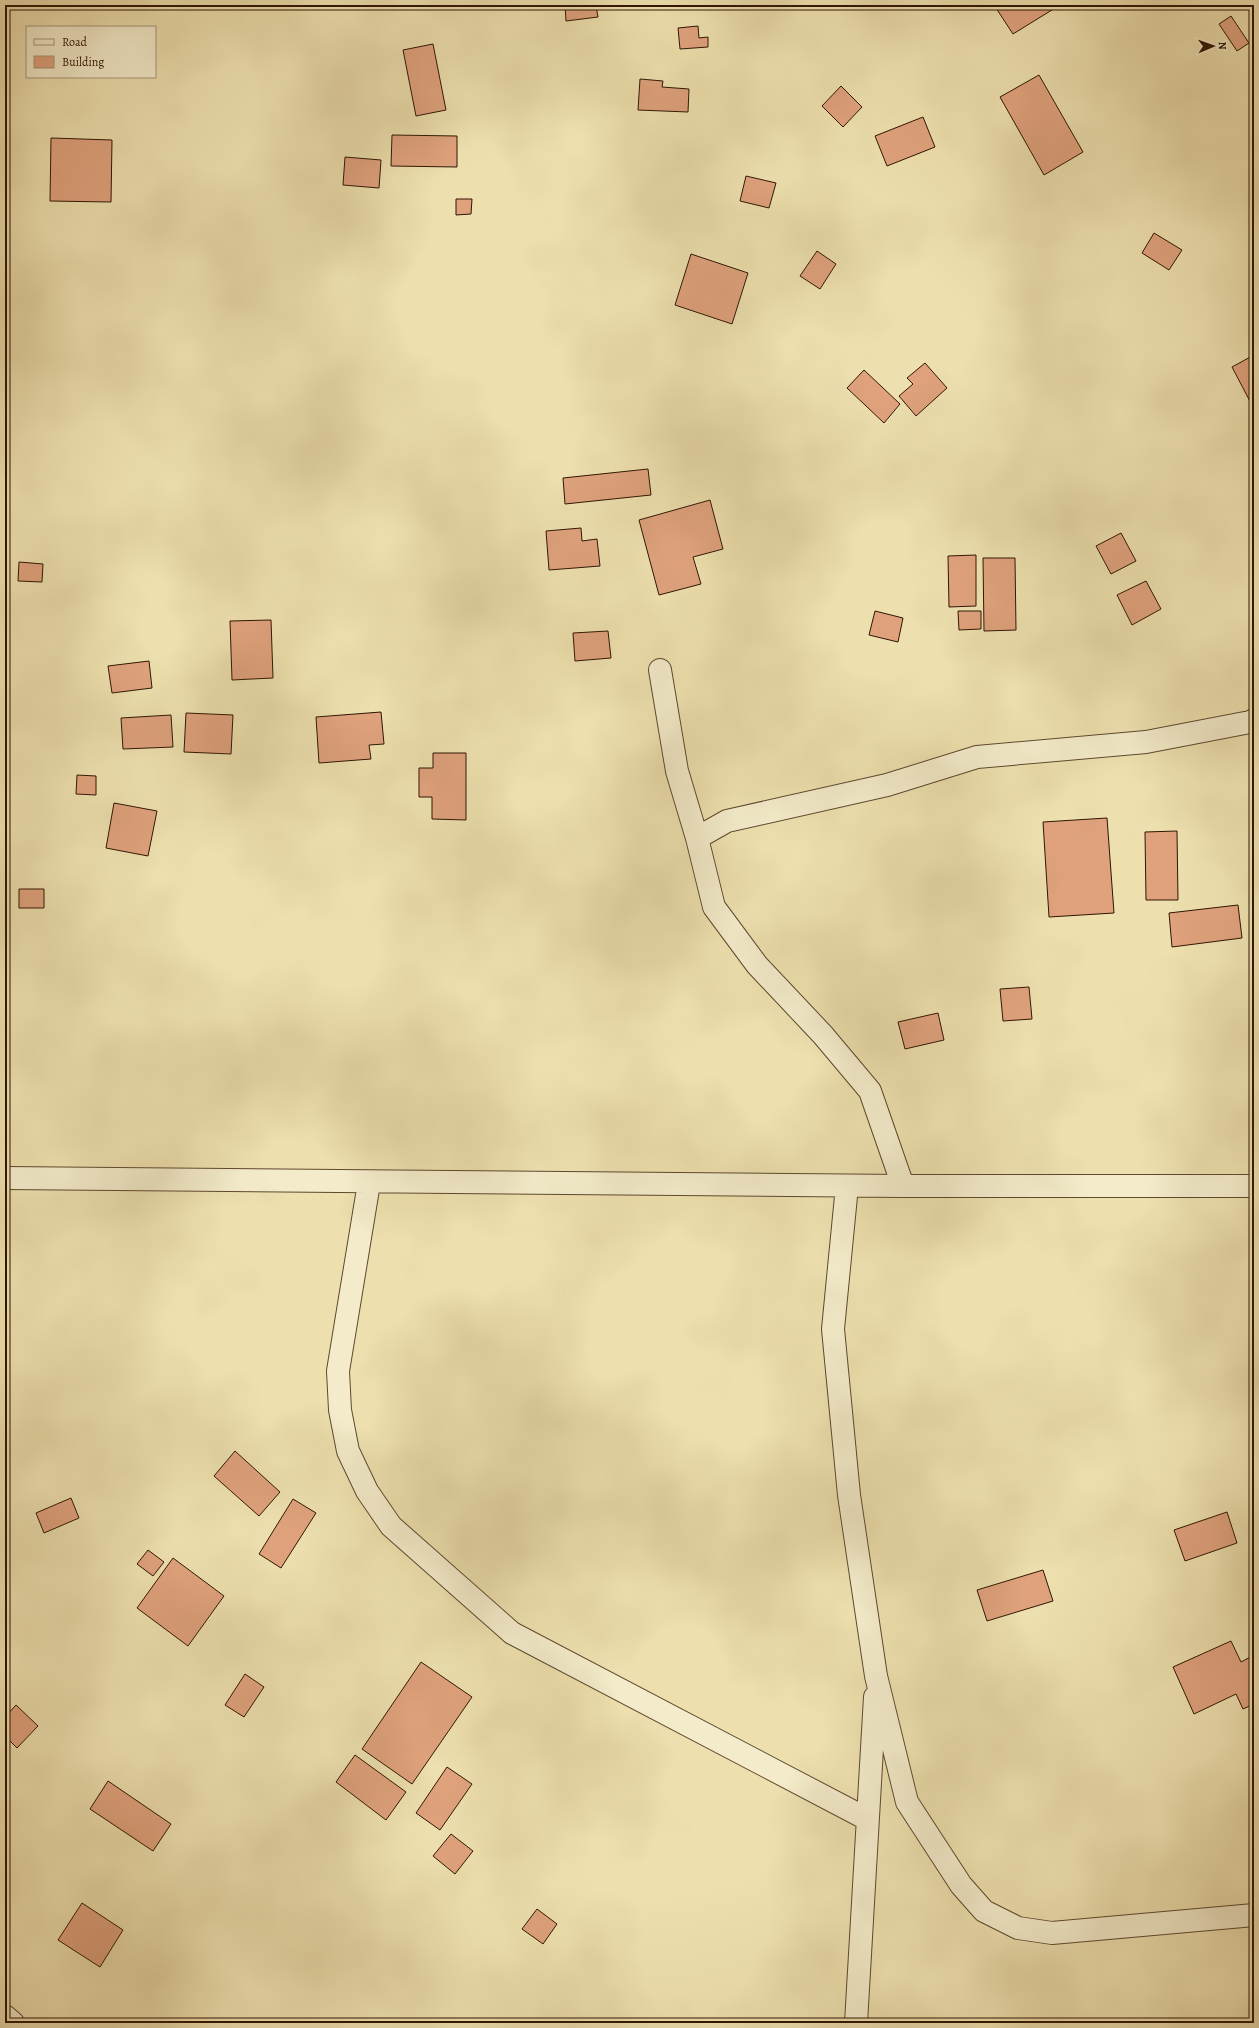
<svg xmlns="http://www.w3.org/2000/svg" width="1259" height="2028" font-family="Alegreya,serif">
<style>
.building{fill:#dfa27d;stroke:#2f1503}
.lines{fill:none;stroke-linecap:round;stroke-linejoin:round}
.minor-casing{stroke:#5e482e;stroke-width:24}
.minor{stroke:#f3ebca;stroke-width:22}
</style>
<rect width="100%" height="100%" fill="#ede0ae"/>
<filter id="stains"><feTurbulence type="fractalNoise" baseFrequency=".005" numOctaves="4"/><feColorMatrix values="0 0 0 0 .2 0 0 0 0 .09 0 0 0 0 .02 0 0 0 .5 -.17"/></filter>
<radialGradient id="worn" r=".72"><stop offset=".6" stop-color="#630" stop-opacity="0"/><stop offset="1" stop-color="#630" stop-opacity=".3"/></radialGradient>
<path class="building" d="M565,5H596L598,17L566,21Z
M994,5H1060L1013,34Z
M1231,16L1249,43L1237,51L1219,24Z
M698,26L699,38L708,37V47L680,49L678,28Z
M433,44L446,110L416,116L403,50Z
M1039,75L1083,152L1044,175L1000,97Z
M640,79L663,81L662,87L689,89L688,112L638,110Z
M841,86L862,107L843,127L822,106Z
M923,117L935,147L887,166L875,136Z
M392,135L457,136V167L391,166Z
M51,138L112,140L111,202L50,201Z
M345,157L381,160L379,188L343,185Z
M746,176L776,183L769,208L740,201Z
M456,199H472L471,214L456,215Z
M1154,233L1182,250L1169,270L1142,253Z
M817,251L836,264L820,289L800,276Z
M691,254L748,273L732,324L675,305Z
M1254,355V409L1232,367Z
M925,363L947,388L916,416L899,396L913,384L907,378Z
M864,370L900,404L884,423L847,388Z
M648,469L651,495L565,504L563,478Z
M710,500L723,549L693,557L701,584L659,595L639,520Z
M581,528L582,541L597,539L600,566L549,570L546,531Z
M1121,533L1136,561L1111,574L1096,546Z
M976,555V606L949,607L948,556Z
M983,558H1015L1016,630L984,631Z
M19,562L43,564L42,582L18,581Z
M1146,581L1161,609L1132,625L1117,595Z
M875,611L903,618L898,642L869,635Z
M958,611H981V629L959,630Z
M271,620L273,678L232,680L230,621Z
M608,631L611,658L575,661L573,633Z
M149,661L152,688L112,693L108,666Z
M381,712L384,744L369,745L371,759L319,763L316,717Z
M186,713L233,715L231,754L184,752Z
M171,715L173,747L123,749L121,718Z
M433,753H466V820L432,819V797H419V768H433Z
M77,775L96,776V795L76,794Z
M114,803L157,811L148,856L106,848Z
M1107,818L1114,913L1049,917L1043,822Z
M1177,831L1178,900H1146L1145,832Z
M19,889H44V908H19Z
M1238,905L1242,938L1172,947L1169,913Z
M1029,987L1032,1019L1003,1021L1000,989Z
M938,1013L944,1040L905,1049L898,1022Z
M235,1451L280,1492L259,1516L214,1476Z
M71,1498L79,1518L44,1533L36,1513Z
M293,1499L316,1513L281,1568L259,1554Z
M1227,1512L1237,1543L1185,1561L1174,1530Z
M148,1550L164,1562L153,1576L137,1564Z
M173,1558L224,1596L188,1646L137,1608Z
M1043,1570L1053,1601L987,1621L977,1590Z
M1231,1641L1241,1662L1254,1655V1704L1243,1709L1236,1694L1194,1714L1173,1667Z
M421,1662L472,1697L412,1784L362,1749Z
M245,1674L264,1687L244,1717L225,1705Z
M16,1705L38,1726L17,1748L5,1736V1717Z
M355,1755L406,1792L386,1820L336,1782Z
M447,1767L472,1784L440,1830L416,1813Z
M108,1781L171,1824L153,1851L90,1809Z
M451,1834L473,1851L455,1874L433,1856Z
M82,1903L123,1930L100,1967L58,1940Z
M537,1909L557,1924L543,1944L522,1929Z"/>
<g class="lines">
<g class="minor-casing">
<path id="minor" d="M660,670L677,771L697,838L714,907L757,965L823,1035L870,1091L903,1186
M697,838L727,821L887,785L977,757L1146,742L1250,722L1254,720
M5,1178L903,1186H1254
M369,1183L338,1371L340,1410L348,1451L367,1491L391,1526L512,1633L867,1819
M847,1186L833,1329L849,1495L876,1676L907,1802L961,1885L984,1911L1018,1928L1052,1933L1254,1915
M5,2016L13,2023
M856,2023L875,1697"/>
</g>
<use href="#minor" class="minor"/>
</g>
<rect width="1259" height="2028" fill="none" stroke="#ede0ae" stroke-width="20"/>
<rect x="6" y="6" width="1247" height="2016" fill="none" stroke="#2f1503" stroke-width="2"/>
<rect x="10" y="10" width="1239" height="2008" fill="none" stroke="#2f1503"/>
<rect x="26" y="26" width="130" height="52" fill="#f3ebca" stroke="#a5957a"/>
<rect x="34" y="39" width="20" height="6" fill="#f3ebca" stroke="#a5957a"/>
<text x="62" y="46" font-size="12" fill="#2f1503">Road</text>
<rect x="34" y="56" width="20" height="12" fill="#dfa27d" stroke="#a5957a"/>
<text x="62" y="66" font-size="12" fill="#2f1503">Building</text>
<g transform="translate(1213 46) rotate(88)" stroke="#f3ebca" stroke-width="3" paint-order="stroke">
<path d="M0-3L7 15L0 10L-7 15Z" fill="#2f1503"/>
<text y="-6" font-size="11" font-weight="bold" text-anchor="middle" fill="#2f1503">N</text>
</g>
<rect width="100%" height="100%" filter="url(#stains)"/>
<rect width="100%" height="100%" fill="url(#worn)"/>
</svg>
